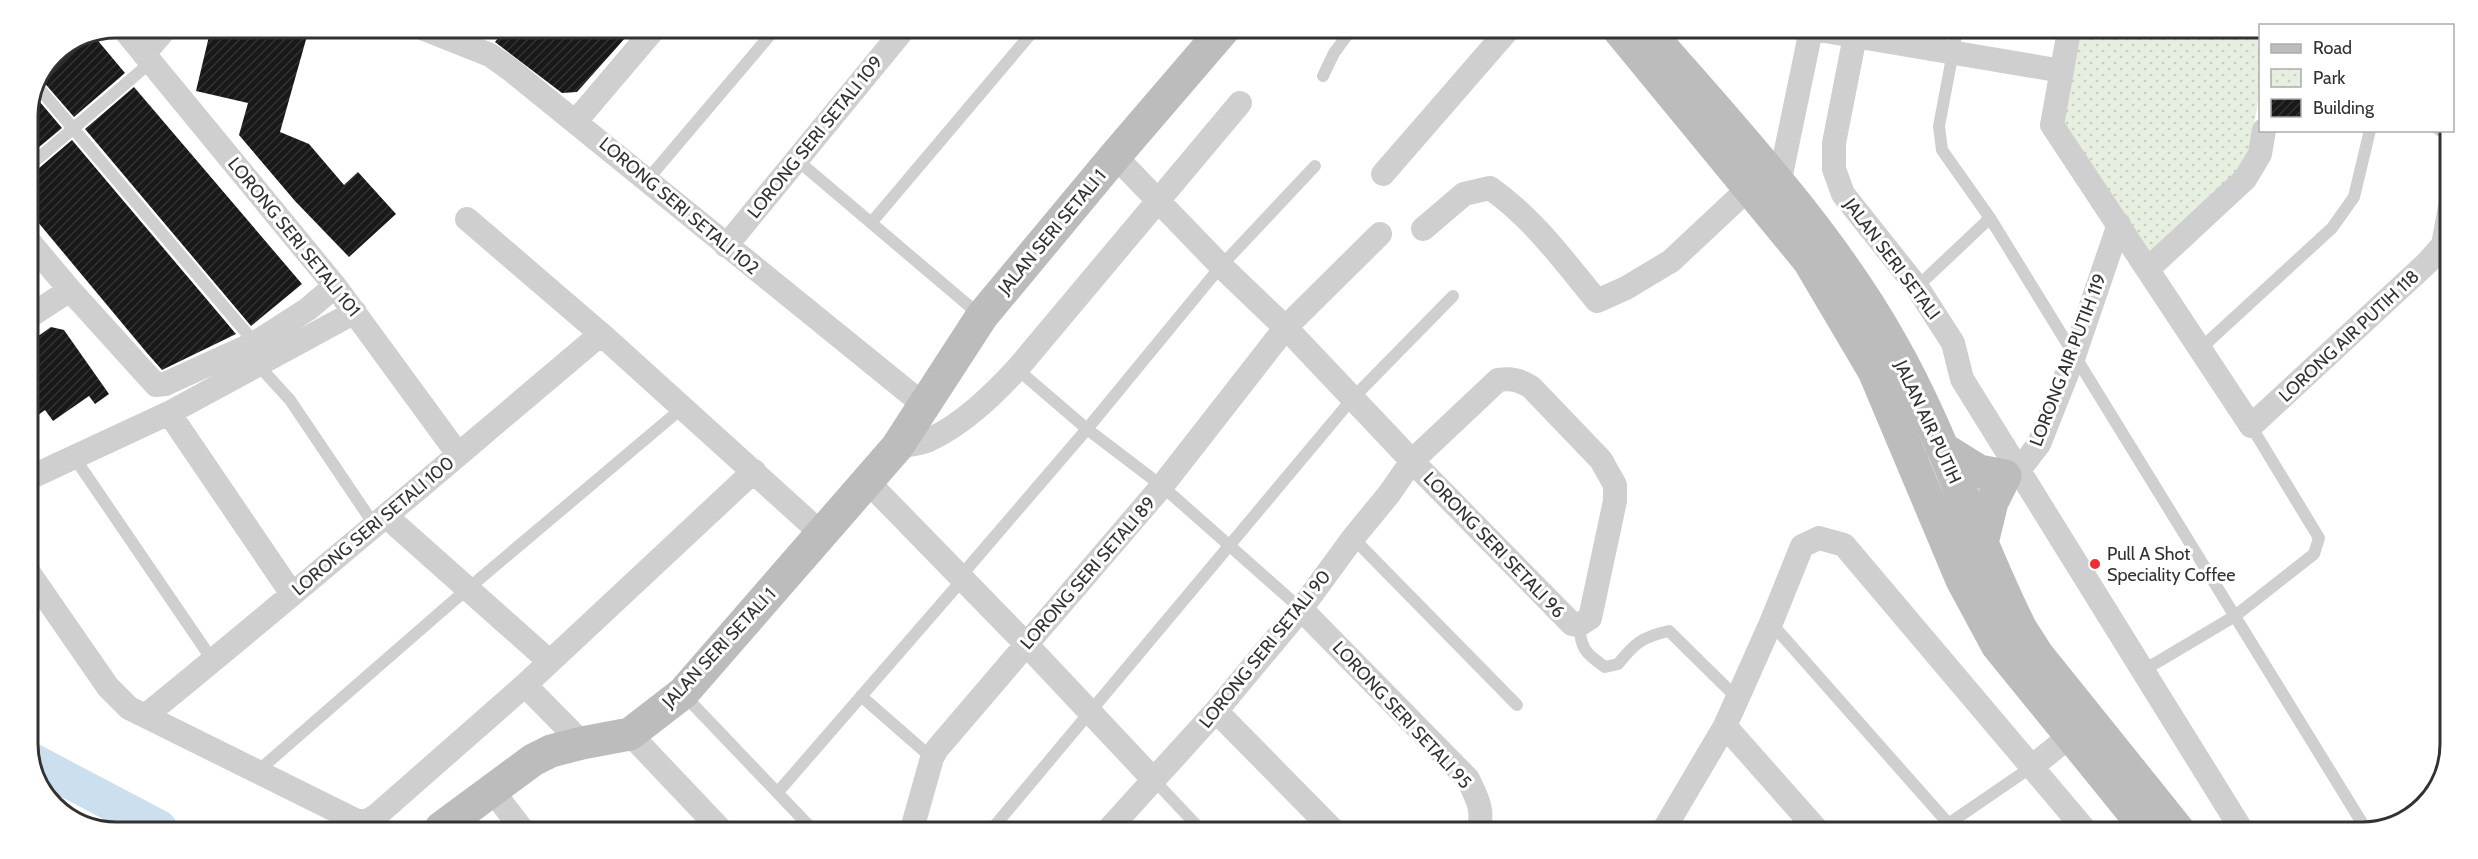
<svg xmlns="http://www.w3.org/2000/svg" width="2478" height="859" font-family="Cabin,sans-serif">
<style>
.park{fill:url(#park-dots)}
.lines{fill:none;stroke-linecap:round;stroke-linejoin:round}
.river{stroke:#ccdfef;stroke-width:36}
.building{fill:url(#building-hatch)}
.lane{stroke:#cfcfcf;stroke-width:12}
.street{stroke:#cfcfcf;stroke-width:24}
.secondary{stroke:#bcbcbc;stroke-width:33}
.poi-dot{fill:#ee2e30;stroke:#fff;stroke-width:2}
.labels{text-anchor:middle;stroke-width:6;stroke-linejoin:round;paint-order:stroke}
.street-label{font-size:18px;fill:#323232;stroke:#fff}
.poi-label{font-size:18px;fill:#323232;stroke:#fff;text-anchor:start}
.rim{fill:none;stroke:#323232;stroke-width:3}
</style>
<defs>
<pattern id="park-dots" width="8" height="8" patternUnits="userSpaceOnUse" patternTransform="scale(1.5)"><rect width="8" height="8" fill="#e7efe0"/><path d="M2 2h.1M6 6h.1" fill="none" stroke="#c7cdc1" stroke-width="1.8" stroke-linecap="round"/></pattern>
<pattern id="building-hatch" width="6" height="6" patternUnits="userSpaceOnUse" patternTransform="scale(1.5)"><rect width="6" height="6" fill="#191919"/><path d="M-1 1l2-2M0 6l6-6M5 7l2-2" fill="none" stroke="#323232"/></pattern>
</defs>
<rect width="100%" height="100%" fill="#fff"/>
<path class="park" d="M2078,31L2260,32V91L2247,163L2151,256L2062,123Z"/>
<g class="lines">
<path class="river" d="M32,761L159,828"/>
</g>
<path class="building" d="M225,27H276L307,36L280,132L309,144L344,185L358,172L396,214L349,257L295,201L239,135L248,103L196,91L210,32L223,35Z
M507,28H634L577,92L562,93L495,42Z
M94,36L125,73L74,117L41,79L53,53Z
M134,87L302,284L251,326L85,129Z
M34,95L62,128L27,157V110Z
M72,140L236,334L162,370L147,353L27,209V176L32,174Z
M51,327L64,330L109,394L95,404L89,396L53,421L45,410L27,423V344Z"/>
<g class="lines">
<path class="lane" d="M1957,31L1939,126L1942,150L1990,218L2367,831
M1323,76L1334,53L1351,30
M38,87L255,343
M2439,130L2451,132
M797,160L981,316
M27,168L151,62
M648,179L776,28
M871,223L1035,29
M1917,287L1990,218
M2199,350L2332,228L2354,197L2370,130
M258,365L290,400L375,526
M1017,369L1087,429L1162,486L1301,609
M74,457L213,661
M1353,538L1517,705
M960,577L1087,429L1221,266L1315,166
M1771,623L1955,831
M1579,625C1581,649 1585,653 1605,667L1618,664C1635,643 1642,637 1669,631L1738,699
M2144,670L2235,616L2314,554L2319,538L2251,426
M684,695L812,829
M861,696L932,758
M258,771L451,603L681,409
M1153,779L1201,830
M778,792L963,579
M992,829L1352,399L1453,296
M1938,831L2033,766"/>
<path class="street" d="M122,27L335,286L458,454
M422,28L490,55L511,70L924,405
M1819,30L2062,71
M1856,31L1834,143V169L1843,194L1917,287L1953,343L1962,379L2243,832
M2069,31L2052,125L2251,426L2427,263L2443,245L2450,207
M144,54L167,27
M576,121L655,28
M1383,174L1508,30
M1779,184L1811,30
M467,219L601,334L822,534
M1423,229L1464,194L1490,188C1533,218 1564,261 1597,301L1626,288L1671,261L1750,187
M27,239L70,290L156,385L165,384L255,343L308,309L335,286
M726,246L904,29
M2148,269L2245,179L2260,154L2264,130
M27,318L70,290
M169,413L292,594
M897,447C907,445 919,444 929,440C963,424 992,396 1017,369L1240,103
M27,479L169,413L355,312
M868,482L1026,644L1153,779
M1946,501L2019,470L2039,444L2074,356L2119,224
M387,517L549,661
M27,570L108,687L129,708L357,821H367L377,815L525,685L754,471
M1301,609L1468,779C1476,796 1485,811 1478,830
M525,685L582,743
M1216,711L1333,830
M145,716C299,591 449,462 601,334
M1725,726L1818,831
M630,734L720,829
M2033,766L2070,736
M492,790L521,828
M912,829L932,758L937,749L1162,486L1286,327L1380,234
M1109,829L1216,711L1301,609L1353,538L1389,494L1412,461L1498,380C1512,378 1519,380 1531,387L1601,460L1615,485V501L1590,618L1579,625L1572,624L1412,461L1290,332L1221,266L1115,156
M1663,831L1725,726L1771,623L1802,546L1819,538L1844,545L2086,831"/>
<path class="secondary" d="M1619,30L1809,261L1874,371L1962,580L1997,645L2149,832
M1647,30C1732,128 1829,231 1892,344C1944,435 1974,536 2021,629L2037,654L2180,832
M1942,448L1979,471L2005,476L1992,502L1982,543
M441,828L533,760L551,751L582,743L630,734L683,693L897,447L982,316L1115,156L1224,29"/>
</g>
<circle class="poi-dot" cx="2095" cy="564" r="6"/>
<g class="labels">
<g class="street-label">
<text transform="translate(815 137) rotate(-51)" y="6">LORONG SERI SETALI 109</text>
<text transform="translate(679 206) rotate(40)" y="6">LORONG SERI SETALI 102</text>
<text transform="translate(1052 232) rotate(-50)" y="6">JALAN SERI SETALI 1</text>
<text transform="translate(294 237) rotate(51)" y="6">LORONG SERI SETALI 101</text>
<text transform="translate(1892 259) rotate(53)" y="6">JALAN SERI SETALI</text>
<text transform="translate(2349 336) rotate(-43)" y="6">LORONG AIR PUTIH 118</text>
<text transform="translate(2068 360) rotate(-69)" y="6">LORONG AIR PUTIH 119</text>
<text transform="translate(1928 422) rotate(65)" y="6">JALAN AIR PUTIH</text>
<text transform="translate(373 526) rotate(-40)" y="6">LORONG SERI SETALI 100</text>
<text transform="translate(1494 545) rotate(46)" y="6">LORONG SERI SETALI 96</text>
<text transform="translate(1088 573) rotate(-49)" y="6">LORONG SERI SETALI 89</text>
<text transform="translate(719 648) rotate(-47)" y="6">JALAN SERI SETALI 1</text>
<text transform="translate(1265 649) rotate(-51)" y="6">LORONG SERI SETALI 90</text>
<text transform="translate(1402 715) rotate(47)" y="6">LORONG SERI SETALI 95</text>
</g>
<g class="poi-label">
<text x="2107" y="560">Pull A Shot<tspan x="2107" dy="21">Speciality Coffee</tspan></text>
</g>
</g>
<path d="M0 0H2478V859H0ZM116 38H2362A78 78 0 0 1 2440 116V744A78 78 0 0 1 2362 822H116A78 78 0 0 1 38 744V116A78 78 0 0 1 116 38Z" fill="#fff" fill-rule="evenodd"/>
<path class="rim" d="M116 38H2362A78 78 0 0 1 2440 116V744A78 78 0 0 1 2362 822H116A78 78 0 0 1 38 744V116A78 78 0 0 1 116 38Z"/>
<rect x="2259" y="24" width="195" height="108" fill="#ffffff" stroke="#adadad" stroke-width="1.5"/>
<rect x="2271" y="44" width="30" height="9" fill="#bcbcbc" stroke="#adadad" stroke-width="1.5"/>
<text x="2313" y="54" font-size="18" fill="#323232">Road</text>
<rect x="2271" y="69" width="30" height="18" fill="url(#park-dots)" stroke="#adadad" stroke-width="1.5"/>
<text x="2313" y="84" font-size="18" fill="#323232">Park</text>
<rect x="2271" y="99" width="30" height="18" fill="url(#building-hatch)" stroke="#adadad" stroke-width="1.5"/>
<text x="2313" y="114" font-size="18" fill="#323232">Building</text>
</svg>
